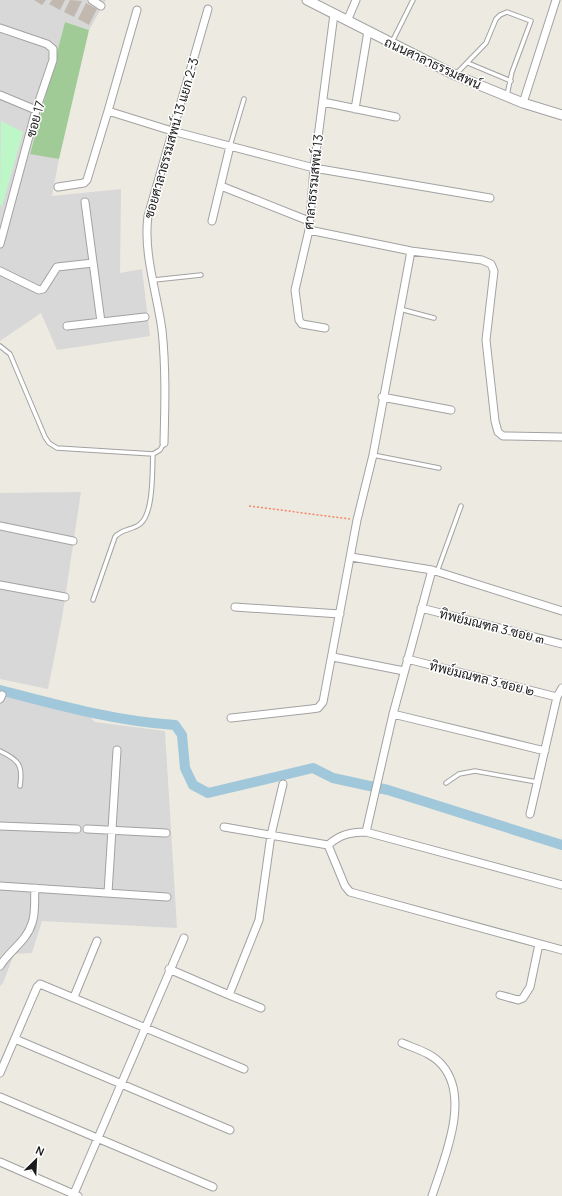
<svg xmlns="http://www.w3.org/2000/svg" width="562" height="1196" font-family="Manrope,Sarabun,sans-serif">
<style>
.residential{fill:#d9d8d8}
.forest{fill:#a0cb96}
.park{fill:#bdf7c7}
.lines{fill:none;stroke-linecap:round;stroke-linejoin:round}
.canal{stroke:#a1c7da;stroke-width:10}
.building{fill:#c1b9b0}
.service-casing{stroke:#a2a2a2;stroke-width:5.5}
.minor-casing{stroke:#a2a2a2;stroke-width:9}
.tertiary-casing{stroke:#a2a2a2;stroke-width:11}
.path{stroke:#f68568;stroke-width:1.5;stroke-dasharray:2 2;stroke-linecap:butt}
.service{stroke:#fff;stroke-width:3.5}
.minor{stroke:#fff;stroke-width:7}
.tertiary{stroke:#fff;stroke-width:9}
.labels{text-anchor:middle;stroke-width:3;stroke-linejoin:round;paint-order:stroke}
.street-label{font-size:13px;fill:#1b1b1b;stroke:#fff}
</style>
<rect width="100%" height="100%" fill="#edeae1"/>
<path class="residential" d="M0,0H106L89,30L65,22L30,153L59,159L52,196L121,189L120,273L142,269L150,336L57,350L41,313L0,341Z
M81,492L62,618L48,689L0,679V493Z
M0,692L80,707L95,722L165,731L177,928L42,921L32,953L14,954L3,983L0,986Z"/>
<path class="forest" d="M65,22L89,30L59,159L30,154Z"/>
<path class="park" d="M1,121L23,132L2,206L0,205Z"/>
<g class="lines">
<path class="canal" d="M0,690C58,705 115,721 175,725L182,735L185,768L193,785L208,793L313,768L333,778L388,790L562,845"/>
</g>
<path class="building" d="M34,0H46L42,5Z
M52,0H65L60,10L49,4Z
M70,0L82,1L74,17L64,12Z
M86,3L97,9L89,25L78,19Z"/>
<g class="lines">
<g class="service-casing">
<path id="service" d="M392,42L413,0
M468,63L511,81
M456,74L486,43L496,19L500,15L507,12L531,21L512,72L507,95
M230,146L244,99
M154,280L201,275
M400,309L434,318
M0,346L10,354L45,437L49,443L57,448L153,454L160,450L164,443
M373,455L439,468
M437,572L461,506
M93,600L115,537C121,529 133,530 140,524C154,513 152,471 153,454
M0,751C19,760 23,765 20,786
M446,783L459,774L475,771L537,782"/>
</g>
<g class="minor-casing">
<path id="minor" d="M92,0L101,6
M137,10L108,111L172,131L314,168L490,198
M347,21L356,0
M0,28L47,44L53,49V60L36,110L0,244
M0,95L36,110
M323,102L396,117
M523,103L556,0
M355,109L368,31
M221,186L309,221
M58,187L84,183L87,180L108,111
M85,202L101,322
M212,221L230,146
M309,230L411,251L482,260L491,264L494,271L486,340L495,421L498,432L503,436L562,437
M0,271L39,290L43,289L57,267L93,263
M67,326L145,317
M325,328L302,324L299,320L295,290L309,230L314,168L334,14
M382,397L451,410
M164,443C165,405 166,368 162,330C157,293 143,253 148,216L208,9
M0,526L73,541
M351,557L432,570L562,611
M0,585L65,597
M235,607L340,614
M421,608L562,644
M333,657L404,671
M407,659L557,697
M0,699L2,695
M393,714L545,751
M231,718L311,709L318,708L323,702L357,520L373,455L411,251
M530,814L557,697L562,688
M0,826L77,829
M224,827L328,845C340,835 349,832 366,832L562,885
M87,829L166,833
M366,832L393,714L432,570
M328,845L345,886L350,892L562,950
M0,886L167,897
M108,893L117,750
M0,966C9,951 27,941 32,923C36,913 34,899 35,888
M169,969L229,995L259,920L271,835L283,784
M229,995L261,1008
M500,995L518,1000L523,998L530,987L539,944
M74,997L97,941
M15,1039L230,1130
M402,1043C416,1049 432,1053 442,1065C471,1098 444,1159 432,1196
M0,1073L37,987L40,984L244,1069
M0,1097L213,1187
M0,1162L78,1196
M73,1196L184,938"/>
</g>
<g class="tertiary-casing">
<path id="tertiary" d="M307,0L455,75L523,103L562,115"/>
</g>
<path class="path" d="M249,506L350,519"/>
<use href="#service" class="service"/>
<use href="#minor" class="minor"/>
<use href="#tertiary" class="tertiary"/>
</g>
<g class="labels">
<g class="street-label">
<text transform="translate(433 63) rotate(25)" y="5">ถนนศาลาธรรมสพน์</text>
<text transform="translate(35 119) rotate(-74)" y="5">ซอย 17</text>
<text transform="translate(171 138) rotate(-74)" y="5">ซอยศาลาธรรมสพน์ 13 แยก 2-3</text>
<text transform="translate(313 182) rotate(-84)" y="5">ศาลาธรรมสพน์ 13</text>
<text transform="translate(492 626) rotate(14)" y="5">ทิพย์มณฑล 3 ซอย ๓</text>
<text transform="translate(482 678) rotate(14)" y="5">ทิพย์มณฑล 3 ซอย ๒</text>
</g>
</g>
<g transform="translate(36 1160) rotate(24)" stroke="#ffffff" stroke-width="3" paint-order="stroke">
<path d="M0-3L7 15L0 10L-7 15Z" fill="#1b1b1b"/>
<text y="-6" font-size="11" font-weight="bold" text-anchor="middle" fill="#1b1b1b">N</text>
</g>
</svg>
